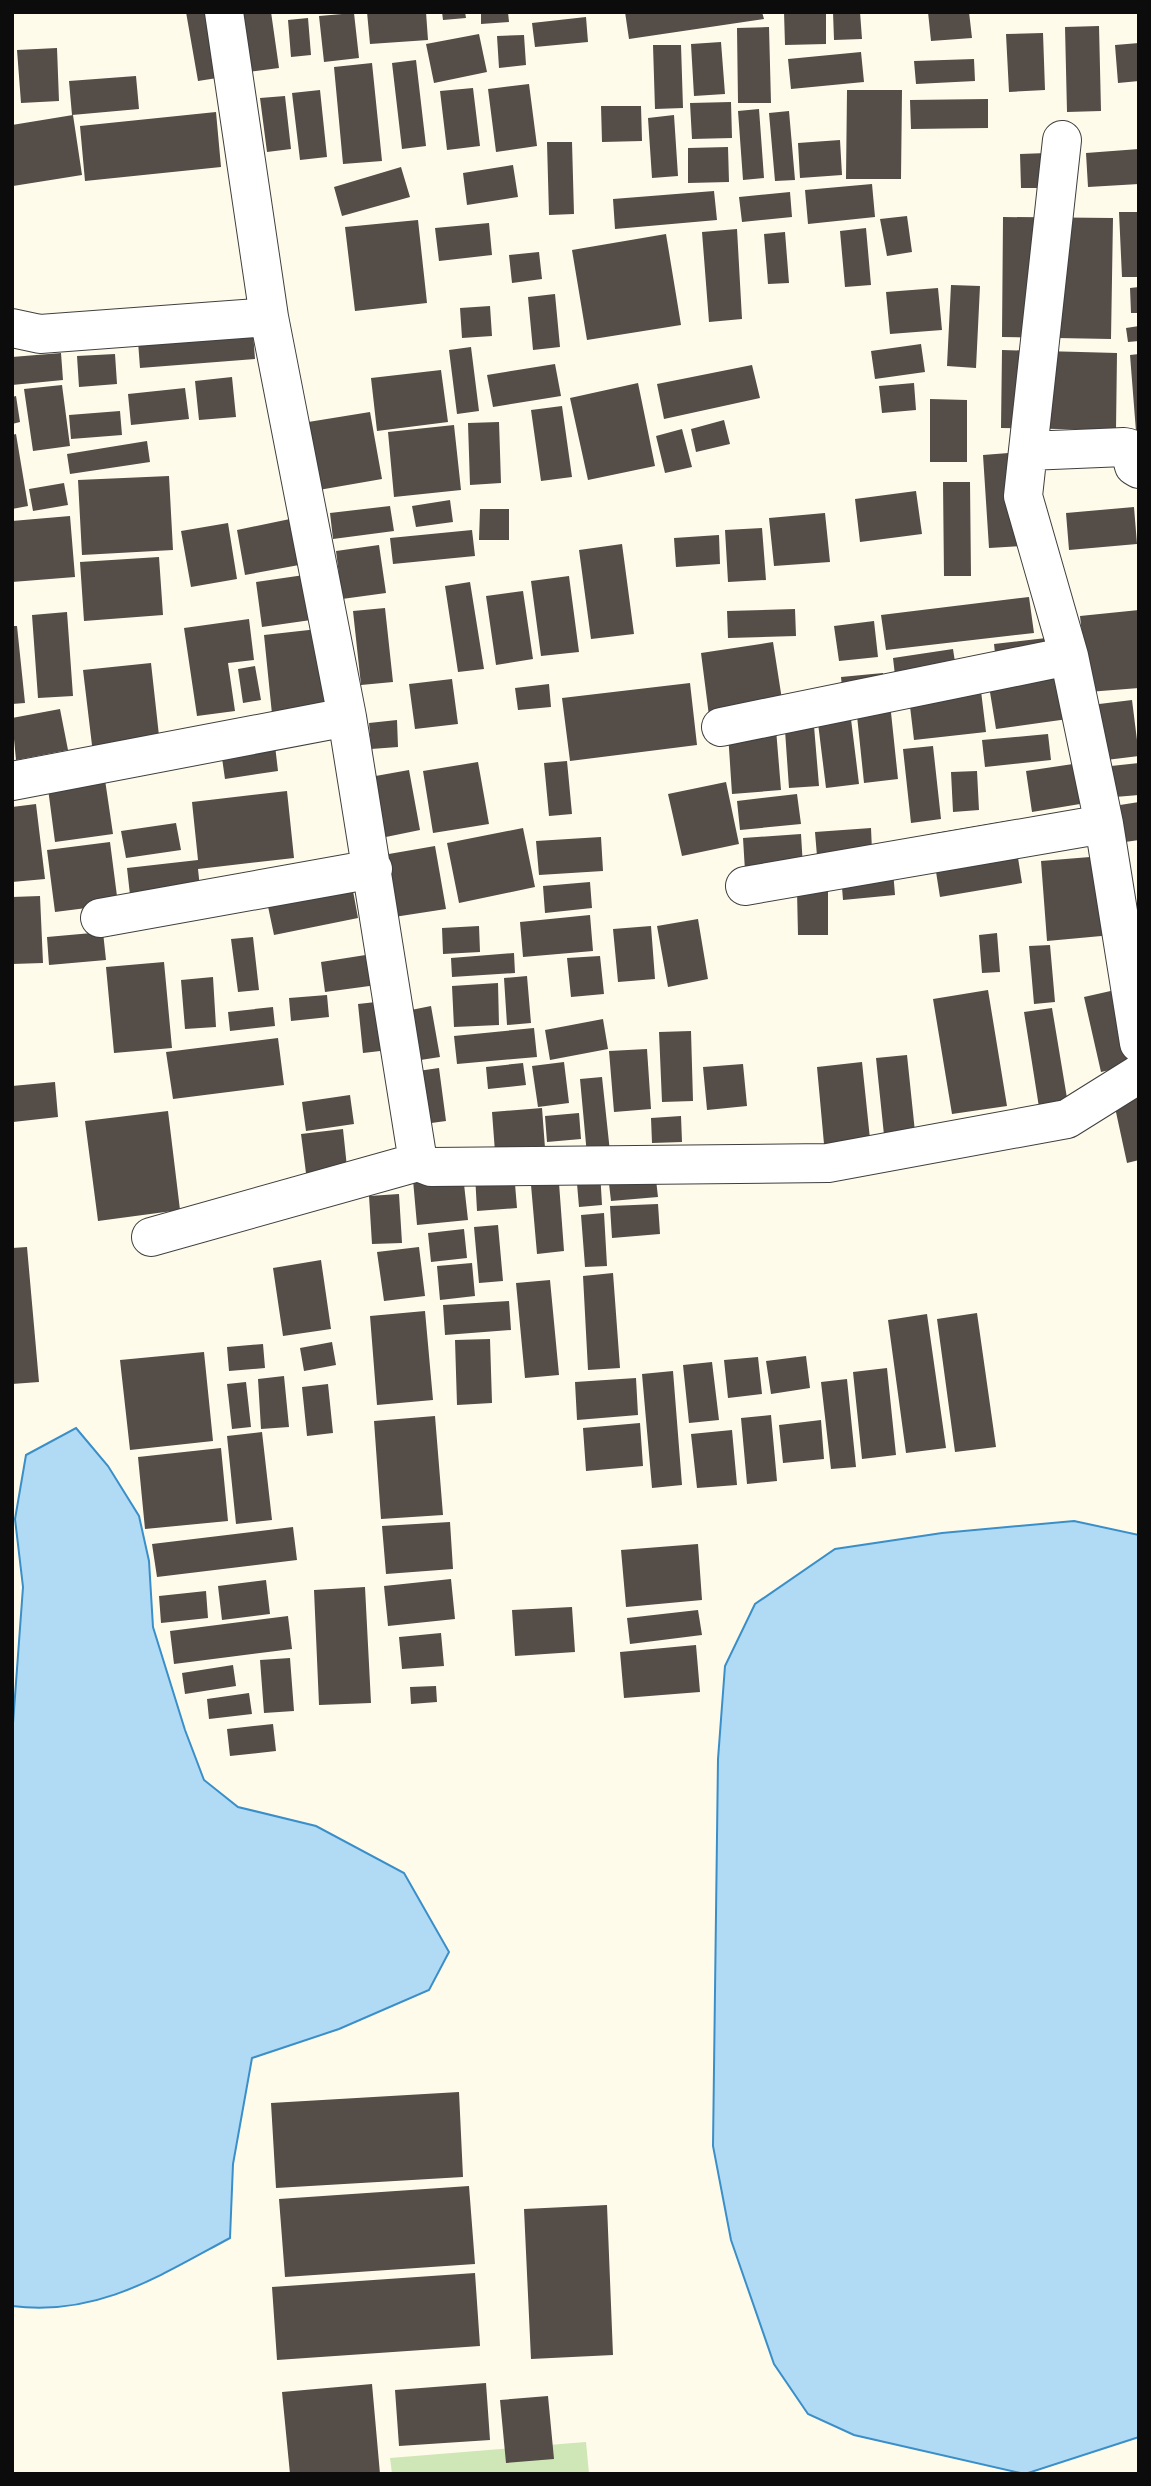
<svg xmlns="http://www.w3.org/2000/svg" width="1151" height="2486" font-family="'Libre Baskerville',serif">
<style>
.green{fill:#cfe7b6}
.water{fill:#b1daf4;stroke:#3a8fc9;stroke-width:2}
.building{fill:#544d48}
.lines{fill:none;stroke-linecap:round;stroke-linejoin:round}
.minor-casing{stroke:#3f3f3f;stroke-width:40}
.minor{stroke:#fff;stroke-width:38}
</style>
<rect width="100%" height="100%" fill="#fffbea"/>
<path class="green" d="M586,2442L589,2474H392L390,2458Z"/>
<path class="water" d="M76,1428L108,1466L139,1516L149,1561L153,1627L185,1730L204,1780L238,1807L316,1826L404,1873L449,1952L429,1990L339,2029L252,2058L233,2164L230,2238C159,2276 97,2317 12,2306V1737L23,1587L15,1519L26,1455Z
M1074,1521L1139,1535V2437L1025,2474L854,2435L808,2414L774,2364L731,2240L713,2146L718,1759L725,1666L755,1604L835,1549L942,1533Z"/>
<path class="building" d="M186,12H218L230,76L198,81Z
M239,12H271L279,68L247,72Z
M367,12H426L428,40L370,44Z
M442,12H465L466,18L443,20Z
M481,12H508L509,22L481,24Z
M625,12H762L764,19L629,39Z
M784,12H826V44L785,45Z
M833,12H860L862,39L834,40Z
M928,12H969L972,38L931,41Z
M354,13L359,58L324,62L319,16Z
M586,17L588,42L535,47L532,23Z
M308,18L311,55L291,57L288,20Z
M1099,26L1101,111L1067,112L1065,27Z
M769,27L771,103H738L737,28Z
M1043,33L1045,90L1009,92L1006,34Z
M479,34L487,72L434,83L426,44Z
M524,35L526,65L499,68L497,36Z
M721,42L725,94L694,96L691,44Z
M1139,43V81L1118,83L1115,45Z
M653,45H681L683,108L655,109Z
M57,48L59,101L21,103L17,50Z
M861,52L864,82L791,89L788,59Z
M974,59L975,81L916,84L914,61Z
M416,60L426,146L402,149L392,63Z
M372,63L382,161L343,164L334,67Z
M136,76L139,109L72,115L69,81Z
M529,84L537,146L496,152L488,89Z
M473,88L480,146L447,150L440,91Z
M320,90L327,157L300,160L292,93Z
M847,90H902L901,179H846Z
M285,96L291,149L267,152L260,98Z
M988,99V128L911,129L910,100Z
M731,102L732,138L692,139L690,103Z
M601,106H641L642,141L602,142Z
M759,109L764,178L743,180L738,111Z
M789,111L795,180L775,181L769,113Z
M216,112L221,167L85,181L80,126Z
M73,115L82,175L13,186L12,125Z
M674,115L678,176L652,178L648,118Z
M840,140L842,175L800,178L798,143Z
M547,142H572L574,214L549,215Z
M728,147L729,182L688,183V148Z
M1139,149V184L1088,187L1086,153Z
M1047,153L1048,188H1021L1020,154Z
M513,165L518,197L467,205L463,173Z
M401,167L410,197L342,216L334,187Z
M872,184L875,217L808,224L805,190Z
M714,191L717,220L615,229L613,199Z
M790,192L792,217L742,222L739,197Z
M1119,212H1139V277H1122Z
M907,216L912,252L887,256L880,219Z
M1003,217L1113,218L1111,339L1002,337Z
M418,220L427,303L355,311L345,227Z
M489,223L492,255L439,261L435,228Z
M866,228L871,285L845,287L840,231Z
M737,229L742,319L709,322L702,232Z
M785,232L789,283L768,284L764,234Z
M666,234L681,325L587,340L572,250Z
M539,252L542,279L512,283L509,255Z
M951,285L980,286L976,368L947,366Z
M1139,287V313H1131L1130,288Z
M938,288L942,330L890,334L886,292Z
M555,294L560,347L533,350L528,297Z
M490,306L492,336L462,338L460,308Z
M252,319L255,359L140,368L137,328Z
M1139,326V341L1128,342L1126,328Z
M921,344L925,372L875,379L871,351Z
M471,347L479,411L457,414L449,350Z
M1002,350L1117,353L1116,430L1001,428Z
M61,353L63,380L12,385V357Z
M115,354L117,384L79,387L77,356Z
M1139,354V444H1137L1130,355Z
M555,364L561,396L493,407L487,375Z
M752,365L760,398L664,419L657,384Z
M441,370L448,422L377,431L371,378Z
M232,377L236,417L199,420L195,381Z
M638,383L655,466L588,480L570,398Z
M914,383L916,410L882,413L879,386Z
M62,385L70,446L33,451L24,389Z
M185,388L189,419L131,425L128,394Z
M16,396L20,422L12,424V397Z
M930,399L967,400V462H930Z
M562,406L572,477L541,481L531,410Z
M120,411L122,435L71,439L69,415Z
M370,412L382,479L313,491L302,423Z
M724,420L730,444L696,452L691,429Z
M499,422L501,483L470,485L468,423Z
M454,425L461,490L394,497L388,432Z
M682,429L692,467L665,473L656,436Z
M16,434L28,506L12,509V435Z
M147,441L150,462L70,474L67,454Z
M1035,451L1041,545L989,548L983,455Z
M169,476L173,550L82,555L78,480Z
M943,482H970L971,576H944Z
M64,483L68,505L33,511L29,489Z
M916,491L922,534L860,542L855,499Z
M450,500L453,522L416,527L412,506Z
M390,506L394,531L333,539L330,513Z
M1134,507L1137,544L1069,550L1066,513Z
M480,509H509V540H479Z
M825,513L830,562L774,566L769,518Z
M70,516L75,577L12,582V521Z
M290,519L299,565L245,575L237,530Z
M228,523L237,579L191,587L181,531Z
M762,528L766,580L728,582L725,530Z
M472,530L475,556L393,564L390,538Z
M719,535L720,564L676,567L674,538Z
M622,544L634,634L591,639L579,550Z
M379,545L386,593L342,599L336,551Z
M159,557L163,615L84,621L80,562Z
M311,574L318,619L262,627L256,582Z
M569,576L579,652L541,656L531,581Z
M470,582L484,669L458,672L445,586Z
M523,591L533,659L496,665L486,596Z
M1029,597L1034,633L886,650L881,615Z
M385,608L393,682L361,685L353,611Z
M795,609L796,636L728,638L727,611Z
M1139,610V688L1088,692L1080,616Z
M67,612L73,696L38,698L32,615Z
M249,619L254,660L228,663L235,711L197,716L184,628Z
M874,621L878,657L839,661L834,626Z
M12,626H17L25,703L12,704Z
M318,629L327,708L272,714L264,635Z
M1055,637L996,662L994,644Z
M773,642L783,706L709,716L701,653Z
M953,649L957,675L896,684L893,658Z
M151,663L161,754L94,762L83,670Z
M255,666L261,700L243,703L238,669Z
M1068,668L1075,718L996,729L988,680Z
M883,673L885,693L843,697L841,677Z
M452,679L458,724L415,729L409,684Z
M690,683L697,745L570,761L562,698Z
M549,684L551,707L518,710L515,688Z
M981,691L986,732L914,740L909,698Z
M1132,700L1139,756L1098,761L1091,705Z
M890,703L898,779L864,783L856,706Z
M60,709L68,750L16,760L12,718Z
M850,711L859,784L826,788L817,715Z
M813,714L819,786L789,788L784,716Z
M397,720L398,747L371,749L369,723Z
M776,729L781,790L732,794L728,733Z
M1048,734L1051,760L985,767L982,740Z
M274,737L278,771L225,779L220,744Z
M933,746L941,819L911,823L903,749Z
M567,761L572,814L549,816L544,763Z
M478,762L489,824L433,833L423,771Z
M1139,763V795L1115,797L1111,766Z
M1073,764L1080,804L1032,812L1026,771Z
M409,770L420,830L381,838L370,777Z
M977,771L979,810L953,812L951,772Z
M104,773L113,834L55,842L47,781Z
M726,782L739,844L682,856L668,794Z
M287,791L294,858L198,869L200,888L130,895L127,868L198,860L192,802Z
M797,794L801,824L740,830L737,801Z
M1139,802V840L1125,842L1120,805Z
M36,804L45,879L12,882V807Z
M1012,820L1022,883L940,897L930,834Z
M176,823L181,850L126,858L121,831Z
M523,828L535,887L459,903L447,843Z
M871,828L872,851L817,856L815,832Z
M801,834L803,867L745,871L743,838Z
M601,837L603,871L539,875L536,841Z
M110,842L118,904L55,912L47,850Z
M435,846L446,909L394,917L383,855Z
M1127,854L1134,933L1047,941L1041,861Z
M892,858L895,895L843,900L840,862Z
M351,880L358,918L274,935L266,897Z
M590,882L592,908L545,913L543,886Z
M797,891H828V935H798Z
M40,896L43,963L12,964V897Z
M590,915L593,951L523,957L520,922Z
M698,919L708,979L668,987L657,926Z
M479,926L480,952L443,954L442,928Z
M651,926L655,979L618,982L613,929Z
M103,932L106,960L49,965L47,937Z
M997,933L1000,972L982,973L979,935Z
M253,937L259,990L238,992L231,939Z
M1050,945L1055,1002L1034,1004L1029,946Z
M514,953L515,973L452,977L451,958Z
M372,954L377,985L325,992L321,962Z
M600,956L604,994L571,997L567,958Z
M164,962L172,1048L114,1053L106,967Z
M527,976L531,1023L507,1025L504,978Z
M213,977L216,1027L185,1029L181,980Z
M498,983L499,1025L454,1027L452,986Z
M988,990L1007,1106L952,1114L933,999Z
M1115,990L1132,1065L1101,1072L1084,997Z
M327,995L329,1017L291,1021L289,998Z
M385,1001L389,1050L363,1053L358,1004Z
M431,1006L440,1057L414,1061L406,1011Z
M273,1007L275,1026L230,1031L228,1012Z
M1052,1008L1070,1116L1041,1120L1024,1012Z
M603,1019L608,1049L550,1060L545,1030Z
M534,1028L537,1057L457,1064L454,1036Z
M691,1031L693,1101L662,1102L659,1032Z
M278,1038L284,1085L173,1099L166,1052Z
M647,1049L651,1109L614,1112L609,1051Z
M907,1055L915,1132L884,1135L876,1058Z
M564,1062L569,1103L538,1107L532,1066Z
M862,1062L870,1139L824,1144L817,1067Z
M523,1063L526,1085L488,1089L486,1067Z
M743,1064L747,1106L707,1110L703,1067Z
M439,1068L446,1121L424,1124L418,1071Z
M602,1077L610,1152L587,1155L580,1079Z
M55,1082L58,1117L13,1122L12,1086Z
M1139,1083V1160L1127,1163L1111,1089Z
M350,1095L354,1124L306,1131L302,1102Z
M542,1108L545,1148L495,1152L492,1112Z
M168,1111L180,1210L98,1221L85,1121Z
M579,1113L581,1139L547,1142L545,1116Z
M681,1116L682,1142L652,1143L651,1118Z
M343,1129L348,1177L307,1181L301,1134Z
M600,1171L602,1205L579,1207L576,1172Z
M655,1171L658,1197L611,1201L608,1175Z
M514,1172L517,1208L477,1211L475,1174Z
M463,1175L468,1220L417,1225L413,1180Z
M559,1183L564,1251L537,1254L531,1185Z
M399,1194L402,1243L372,1244L369,1196Z
M658,1204L660,1234L612,1238L610,1206Z
M604,1213L607,1266L585,1267L581,1215Z
M498,1225L503,1281L479,1283L474,1227Z
M464,1229L467,1258L431,1262L428,1233Z
M27,1247L39,1382L12,1384V1248Z
M419,1247L425,1296L384,1301L377,1252Z
M321,1260L331,1329L283,1336L273,1268Z
M472,1263L475,1296L440,1300L437,1266Z
M613,1273L620,1368L588,1370L583,1276Z
M550,1280L559,1375L525,1378L516,1283Z
M509,1301L511,1330L445,1335L443,1305Z
M425,1311L433,1400L377,1405L370,1316Z
M977,1313L996,1447L955,1452L937,1319Z
M927,1314L946,1448L906,1453L888,1320Z
M490,1339L492,1403L457,1405L455,1340Z
M332,1342L336,1365L304,1371L300,1348Z
M263,1344L265,1368L229,1371L227,1347Z
M204,1352L213,1441L130,1450L120,1360Z
M806,1356L810,1388L771,1394L766,1361Z
M758,1357L762,1394L728,1398L724,1360Z
M712,1362L719,1420L689,1423L683,1365Z
M887,1368L896,1455L862,1459L853,1372Z
M673,1371L682,1485L652,1488L642,1374Z
M284,1376L289,1427L261,1429L258,1379Z
M636,1378L638,1415L577,1420L575,1382Z
M847,1379L856,1467L831,1469L821,1382Z
M246,1382L251,1427L232,1429L227,1384Z
M328,1384L333,1433L307,1436L302,1387Z
M771,1415L777,1481L747,1484L741,1418Z
M435,1416L443,1515L381,1519L374,1421Z
M821,1420L824,1459L783,1463L779,1425Z
M640,1423L643,1466L586,1471L583,1428Z
M732,1430L737,1485L697,1488L691,1434Z
M262,1432L272,1520L236,1524L227,1436Z
M221,1448L228,1521L145,1529L138,1457Z
M450,1522L453,1569L386,1574L382,1526Z
M293,1527L297,1560L157,1577L152,1544Z
M698,1544L702,1600L626,1607L621,1550Z
M451,1579L455,1619L388,1626L384,1586Z
M266,1580L270,1614L222,1620L218,1586Z
M365,1587L371,1703L319,1705L314,1590Z
M206,1591L208,1618L161,1623L159,1596Z
M572,1607L575,1652L515,1656L512,1610Z
M698,1610L702,1635L630,1644L627,1618Z
M288,1616L292,1649L174,1664L170,1631Z
M441,1633L444,1666L402,1669L399,1637Z
M696,1645L700,1692L624,1698L620,1652Z
M290,1658L294,1711L264,1713L260,1660Z
M233,1665L236,1686L185,1694L182,1673Z
M436,1686L437,1702L411,1704L410,1687Z
M249,1693L252,1714L209,1719L207,1699Z
M273,1724L276,1751L230,1756L227,1729Z
M459,2092L463,2177L276,2188L271,2103Z
M469,2186L475,2264L285,2277L279,2199Z
M607,2205L613,2355L531,2359L524,2209Z
M475,2273L480,2346L277,2360L272,2287Z
M486,2383L490,2440L399,2446L395,2390Z
M372,2384L380,2474H290L282,2392Z
M548,2396L554,2459L506,2463L500,2400Z"/>
<g class="lines">
<g class="minor-casing">
<path id="minor" d="M224,12L269,317
M1062,140L1023,496L1069,656L1104,824L1139,1043
M12,328L40,334L269,317L347,717L418,1162L431,1167L828,1163L1067,1119L1139,1074
M1028,451L1124,447L1129,448L1134,466L1139,469
M721,727L1069,656
M12,781L347,717
M745,886L1104,824
M100,918L373,869
M151,1237L418,1162"/>
</g>
<use href="#minor" class="minor"/>
</g>
<rect width="1151" height="2486" fill="none" stroke="#0c0c0c" stroke-width="28"/>
</svg>
